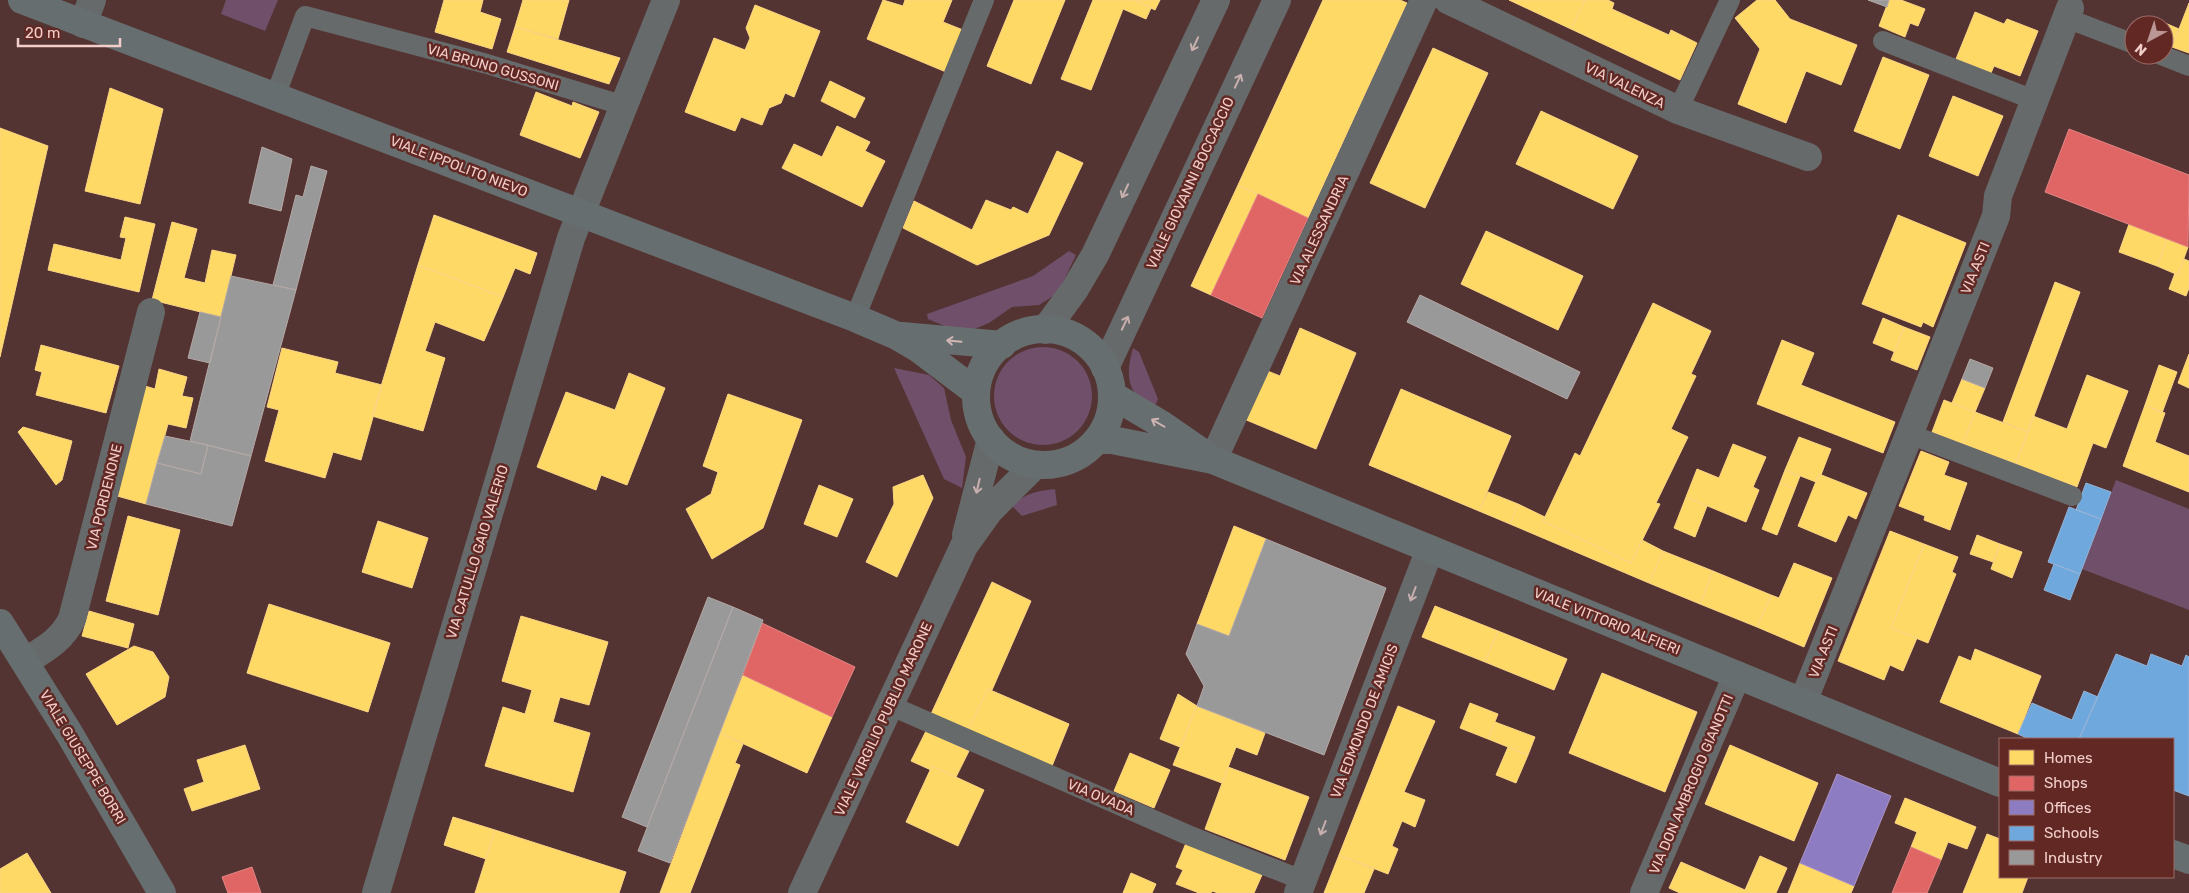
<svg xmlns="http://www.w3.org/2000/svg" width="2189" height="893" font-family="Rubik,sans-serif">
<style>
.green{fill:#6f4f69}
.homes{fill:#ffd966;stroke:#fbd584}
.shops{fill:#e06666;stroke:#e58584}
.offices{fill:#8e7cc3;stroke:#ac94c5}
.schools{fill:#6fa8dc;stroke:#96b3d6}
.industry{fill:#999;stroke:#b4a9a7}
.lines{fill:none;stroke-linecap:round;stroke-linejoin:round}
.service{stroke:#676a6b;stroke-width:20}
.minor{stroke:#676a6b;stroke-width:28}
.tertiary{stroke:#676a6b;stroke-width:28}
.secondary{stroke:#676e6f;stroke-width:28}
.oneway{stroke:#c8afad}
.oneway2{stroke:#cfb5b2}
.labels{text-anchor:middle;stroke-width:5;stroke-linejoin:round;paint-order:stroke}
.street-label{font-size:14px;fill:#f2cdc9;stroke:#612824}
</style>
<rect width="100%" height="100%" fill="#533432"/>
<path class="green" d="M226,0H278L265,31L221,14Z
M1069,251L1076,255L1058,293L1039,305L1012,307L989,323L967,332L949,328L928,319L927,314L1033,276Z
M994 396a49 49 0 1 1 98 0a49 49 0 1 1-98 0Z
M1133,348L1139,352L1158,399L1153,410C1127,393 1125,376 1133,348Z
M894,368L929,375L944,388L951,420L966,457L962,488L944,479Z
M2116,480L2189,509V610L2082,569Z
M1055,489L1057,505L1022,516L1012,506C1025,493 1037,491 1055,489Z"/>
<path class="homes" d="M444,0H483L480,12L501,19L492,49L435,32Z
M523,0H569L558,39L515,27Z
M883,0L903,6L905,0H952L943,22L963,30L946,72L867,39Z
M1014,0H1065L1031,84L987,66Z
M1093,0H1134L1151,8L1146,19L1123,9L1091,90L1061,79Z
M1134,0H1160L1155,10Z
M1323,0H1400L1407,3L1308,218L1238,185Z
M1509,0H1585L1571,29Z
M1585,0H1608L1614,3L1612,9L1669,35L1671,30L1697,43L1680,80L1571,29Z
M1757,0H1775L1790,19L1857,45L1841,85L1806,71L1786,123L1738,104L1760,49L1735,18Z
M1889,0H1901L1925,9L1918,26L1910,23L1905,37L1879,26Z
M2189,3V53L2172,47Z
M755,5L820,31L794,97L785,93L781,103L769,108L762,125L741,117L735,131L685,112L714,38L745,50L750,38L746,28Z
M1975,12L2004,24L2007,19L2038,31L2020,76L1994,66L1991,73L1956,59Z
M2165,23L2179,29L2172,47L2164,43Z
M515,27L620,58L609,84L507,52Z
M1433,48L1488,73L1425,208L1370,183Z
M1883,57L1929,75L1900,149L1854,131Z
M830,81L865,98L855,118L821,101Z
M110,88L163,109L140,204L85,191Z
M536,92L572,106L573,102L599,112L580,158L520,135Z
M1953,96L2003,116L1978,176L1929,156Z
M1541,111L1638,156L1613,209L1516,164Z
M837,126L870,142L865,151L885,161L862,207L782,168L794,144L822,157Z
M0,128L48,146L0,357Z
M1057,151L1083,163L1049,235L977,265L903,228L914,201L972,230L986,200L1011,210L1013,207L1028,214Z
M1238,185L1258,194L1211,295L1191,286Z
M434,215L537,253L530,274L515,268L503,297L418,265Z
M1898,215L1966,243L1933,327L1923,322L1921,327L1862,304Z
M125,217L155,224L139,292L48,270L54,244L121,260L126,238L120,237Z
M172,222L197,229L184,278L205,283L212,250L236,255L221,317L152,300Z
M2129,224L2167,239L2157,266L2119,252Z
M1486,231L1583,276L1558,330L1461,284Z
M2167,239L2188,247L2178,275L2157,266Z
M2184,259L2189,261V288L2186,296L2169,289L2175,273L2178,275Z
M418,265L503,297L484,341L435,322L425,351L445,358L423,431L372,416Z
M2055,282L2080,292L2028,432L2003,422Z
M1653,303L1711,331L1691,374L1696,376L1671,429L1688,437L1656,503L1660,504L1631,563L1543,521L1575,453L1580,456Z
M1883,318L1904,327L1895,352L1873,343Z
M1904,327L1930,337L1917,370L1891,360Z
M1300,328L1356,353L1316,449L1244,419L1265,370L1280,376Z
M1782,340L1814,353L1801,385L1895,422L1883,453L1757,404Z
M41,345L119,366L106,413L36,395L42,372L35,370Z
M282,348L338,362L335,373L382,385L361,460L333,452L325,478L265,461L279,410L267,407Z
M2189,354V388L2178,383Z
M2159,365L2177,372L2162,413L2145,405Z
M159,369L187,377L182,396L193,398L186,428L168,424L146,504L117,496L145,386L155,389Z
M629,373L665,388L627,485L601,475L596,490L537,467L566,392L615,410Z
M2087,375L2128,391L2106,448L2093,443L2077,487L2016,464L2033,416L2067,429Z
M1962,379L1985,388L1975,412L1952,403Z
M1401,389L1511,436L1479,511L1369,465Z
M728,394L802,420L763,528L712,559L686,509L711,494L718,472L703,466Z
M1944,400L1975,412L1963,444L1932,432Z
M2145,405L2165,413L2155,442L2189,456V492L2123,466Z
M1975,412L2028,432L2016,464L1963,444Z
M23,427L72,441L62,480L56,485L18,432Z
M1799,437L1831,449L1821,475L1819,474L1816,482L1785,470Z
M1733,444L1766,457L1753,487L1759,490L1746,522L1686,497L1697,469L1719,478Z
M1921,451L1949,462L1944,475L1967,483L1950,530L1924,520L1925,516L1899,506Z
M1785,470L1800,476L1795,489L1780,483Z
M1819,474L1867,493L1856,519L1848,515L1836,542L1798,526Z
M923,475L933,498L897,577L866,562L894,504L893,487Z
M1780,483L1795,489L1777,535L1762,529Z
M819,485L853,499L837,537L804,524Z
M1488,492L1518,504L1510,524L1479,511Z
M1686,497L1707,506L1695,537L1674,528Z
M1518,504L1545,517L1543,521L1631,563L1642,540L1663,551L1649,583L1510,524Z
M128,516L180,530L158,615L106,601Z
M378,521L428,538L412,588L362,572Z
M1234,526L1266,539L1229,636L1197,624Z
M1890,531L1924,544L1891,628L1917,638L1903,671L1890,665L1884,680L1838,661Z
M1977,535L2000,544L1993,562L1970,554Z
M1924,544L1958,557L1952,572L1956,574L1928,643L1891,628Z
M2000,544L2022,552L2012,578L1991,569Z
M1663,551L1713,571L1700,604L1649,583Z
M1794,563L1832,578L1804,647L1757,627L1771,595L1779,598Z
M1713,571L1771,595L1757,627L1700,604Z
M992,582L1031,601L992,690L988,689L968,730L931,714Z
M269,604L390,643L368,712L247,673Z
M1435,606L1498,631L1485,662L1422,637Z
M89,611L134,624L128,648L82,636Z
M521,616L608,642L589,705L560,697L553,722L590,733L573,792L485,766L503,707L525,714L532,690L502,681Z
M1498,631L1567,659L1554,690L1485,662Z
M134,646L153,652L169,677L165,697L117,725L86,674Z
M1975,649L2041,676L2018,734L1940,702L1959,656L1971,661Z
M1602,673L1697,712L1665,792L1569,753Z
M743,675L832,717L807,773L720,733Z
M988,689L1069,724L1052,766L968,730Z
M1178,694L1197,706L1180,747L1160,739Z
M1470,703L1498,714L1488,739L1460,728Z
M1197,706L1265,733L1257,755L1236,747L1222,783L1173,765Z
M1398,706L1435,721L1404,792L1425,800L1415,827L1402,821L1392,846L1398,849L1388,874L1339,855Z
M1495,722L1535,737L1528,755L1488,739Z
M926,731L969,751L956,777L932,766L931,770L911,761Z
M720,733L743,744L735,763L740,765L690,893H660Z
M245,745L260,789L192,811L184,789L204,782L197,760Z
M1730,745L1818,783L1794,841L1705,804Z
M1508,747L1528,755L1516,783L1496,775Z
M1130,753L1170,770L1154,808L1114,791Z
M932,766L984,790L958,846L906,822Z
M1228,767L1309,797L1285,860L1205,829Z
M1905,798L1976,827L1967,849L1948,842L1941,860L1911,847L1917,832L1895,823Z
M453,817L495,830L486,859L444,845Z
M495,830L626,872L619,893H475Z
M1987,834L2000,839V877H2028L2022,893H1963Z
M1186,843L1262,875L1254,893H1218L1212,891L1211,893H1199L1176,884L1183,870L1176,867Z
M27,853L51,893H0V869Z
M1339,855L1374,869L1364,893H1324Z
M1760,856L1787,868L1776,893H1680L1669,888L1681,862L1745,890Z
M1800,863L1854,886L1851,893H1788Z
M1131,873L1156,884L1152,893H1123Z"/>
<path class="shops" d="M2069,129L2189,175L2188,247L2045,192Z
M1258,194L1308,218L1262,318L1211,295Z
M762,623L855,667L832,717L743,675Z
M1911,847L1941,860L1927,893H1892Z
M252,867L261,893H228L222,877Z"/>
<path class="offices" d="M1837,774L1891,796L1854,886L1800,863Z"/>
<path class="schools" d="M2086,483L2111,492L2101,519L2076,510Z
M2069,507L2101,519L2080,574L2048,562Z
M2054,564L2080,574L2070,600L2044,590Z
M2116,654L2147,666L2151,654L2182,666L2186,655L2189,657V796L2173,790V739H2079Z
M2084,691L2098,697L2079,739H2029L2018,734L2032,703L2072,720Z"/>
<path class="industry" d="M1868,0H1889L1887,7Z
M262,147L292,159L281,211L249,203Z
M311,166L327,171L296,290L273,285L296,195L303,197Z
M231,276L296,290L251,456L190,441Z
M1420,295L1580,372L1567,399L1407,322Z
M200,312L221,317L210,363L188,358Z
M1970,359L1993,368L1985,388L1962,379Z
M165,436L208,445L201,474L157,463Z
M208,445L251,456L232,526L146,504L157,463L201,474Z
M1266,539L1386,588L1324,755L1197,706L1204,686L1186,654L1197,624L1229,636Z
M708,597L733,607L647,827L622,817Z
M733,607L763,620L670,863L638,851Z"/>
<g class="lines">
<path class="service" d="M2066,18L2134,44
M1883,41L2034,100
M2161,55L2189,66
M275,97L305,16L487,64L625,106
M1678,110L1730,0
M855,318L984,0
M1909,434L2072,496
M889,705L1188,835L1302,880"/>
<path class="minor" d="M1448,0L1678,110L1808,157
M83,24L92,0
M1213,460L1424,0
M26,661C45,649 62,640 72,619L151,312
M1803,702L1996,216L1998,196L2070,8
M376,893L571,238L666,0
M1298,893L1430,549
M1644,893L1737,675"/>
<path class="tertiary" d="M1045,330L1075,289L1095,255L1216,0
M1105,368L1277,0
M966,535L991,439
M802,893L964,546L989,511L1035,465"/>
<path class="secondary" d="M22,0L855,318L895,335L919,349L976,392
M976 397a68 68 0 1 1 136 0a68 68 0 1 1-136 0Z
M902,336L1002,345
M1112,395L1161,424L1206,455
M1097,440H1112L1213,460L2000,783
M0,623L69,733L162,893
M2173,854L2189,860"/>
</g>
<defs><path id="oneway-shaft" d="M-6 0H5M1.5-3L5.5 0L1.5 3" fill="none" stroke-width="1.6" stroke-linecap="round" stroke-linejoin="round" transform="scale(1.25)"/></defs>
<g class="oneway">
<use href="#oneway-shaft" transform="translate(1195 44) rotate(115)"/>
<use href="#oneway-shaft" transform="translate(1238 81) rotate(-65)"/>
<use href="#oneway-shaft" transform="translate(1125 191) rotate(115)"/>
<use href="#oneway-shaft" transform="translate(1125 323) rotate(-65)"/>
<use href="#oneway-shaft" transform="translate(978 486) rotate(103)"/>
<use href="#oneway-shaft" transform="translate(1413 594) rotate(111)"/>
<use href="#oneway-shaft" transform="translate(1323 828) rotate(111)"/>
</g>
<g class="oneway2">
<use href="#oneway-shaft" transform="translate(954 341) rotate(-175)"/>
<use href="#oneway-shaft" transform="translate(1158 423) rotate(-150)"/>
</g>
<g class="labels">
<g class="street-label">
<text transform="translate(493 67) rotate(16)" y="5">VIA BRUNO GUSSONI</text>
<text transform="translate(1625 85) rotate(26)" y="5">VIA VALENZA</text>
<text transform="translate(459 166) rotate(21)" y="5">VIALE IPPOLITO NIEVO</text>
<text transform="translate(1190 183) rotate(-65)" y="5">VIALE GIOVANNI BOCCACCIO</text>
<text transform="translate(1319 230) rotate(-65)" y="5">VIA ALESSANDRIA</text>
<text transform="translate(1975 268) rotate(-68)" y="5">VIA ASTI</text>
<text transform="translate(104 497) rotate(-76)" y="5">VIA PORDENONE</text>
<text transform="translate(477 552) rotate(-73)" y="5">VIA CATULLO GAIO VALERIO</text>
<text transform="translate(1607 621) rotate(22)" y="5">VIALE VITTORIO ALFIERI</text>
<text transform="translate(1823 652) rotate(-68)" y="5">VIA ASTI</text>
<text transform="translate(883 719) rotate(-65)" y="5">VIALE VIRGILIO PUBLIO MARONE</text>
<text transform="translate(1364 721) rotate(-69)" y="5">VIA EDMONDO DE AMICIS</text>
<text transform="translate(83 757) rotate(59)" y="5">VIALE GIUSEPPE BORRI</text>
<text transform="translate(1691 784) rotate(-67)" y="5">VIA DON AMBROGIO GIANOTTI</text>
<text transform="translate(1101 797) rotate(23)" y="5">VIA OVADA</text>
</g>
</g>
<rect x="1999" y="738" width="175" height="140" fill="#612824" stroke="#9b6a66"/>
<rect x="2009" y="750" width="25" height="15" fill="#ffd966" stroke="#9b6a66"/>
<text x="2044" y="763" font-size="15" fill="#f2cdc9">Homes</text>
<rect x="2009" y="776" width="25" height="15" fill="#e06666" stroke="#9b6a66"/>
<text x="2044" y="788" font-size="15" fill="#f2cdc9">Shops</text>
<rect x="2009" y="800" width="25" height="15" fill="#8e7cc3" stroke="#9b6a66"/>
<text x="2044" y="813" font-size="15" fill="#f2cdc9">Offices</text>
<rect x="2009" y="826" width="25" height="15" fill="#6fa8dc" stroke="#9b6a66"/>
<text x="2044" y="838" font-size="15" fill="#f2cdc9">Schools</text>
<rect x="2009" y="850" width="25" height="15" fill="#999999" stroke="#9b6a66"/>
<text x="2044" y="863" font-size="15" fill="#f2cdc9">Industry</text>
<g transform="translate(2149 40) rotate(220)"><circle r="24" fill="#612824" stroke="#9b6a66"/>
<path d="M0-4L9 19L0 12L-9 19Z" fill="#ba9794"/>
<text y="-8" font-size="14" font-weight="bold" text-anchor="middle" fill="#f2cdc9">N</text>
</g>
<path d="M18 38v8h102v-8" fill="none" stroke="#f2cdc9" stroke-width="2.5"/>
<text x="25" y="38" font-size="15" fill="#f2cdc9" stroke="#612824" stroke-width="4" paint-order="stroke">20 m</text>
</svg>
